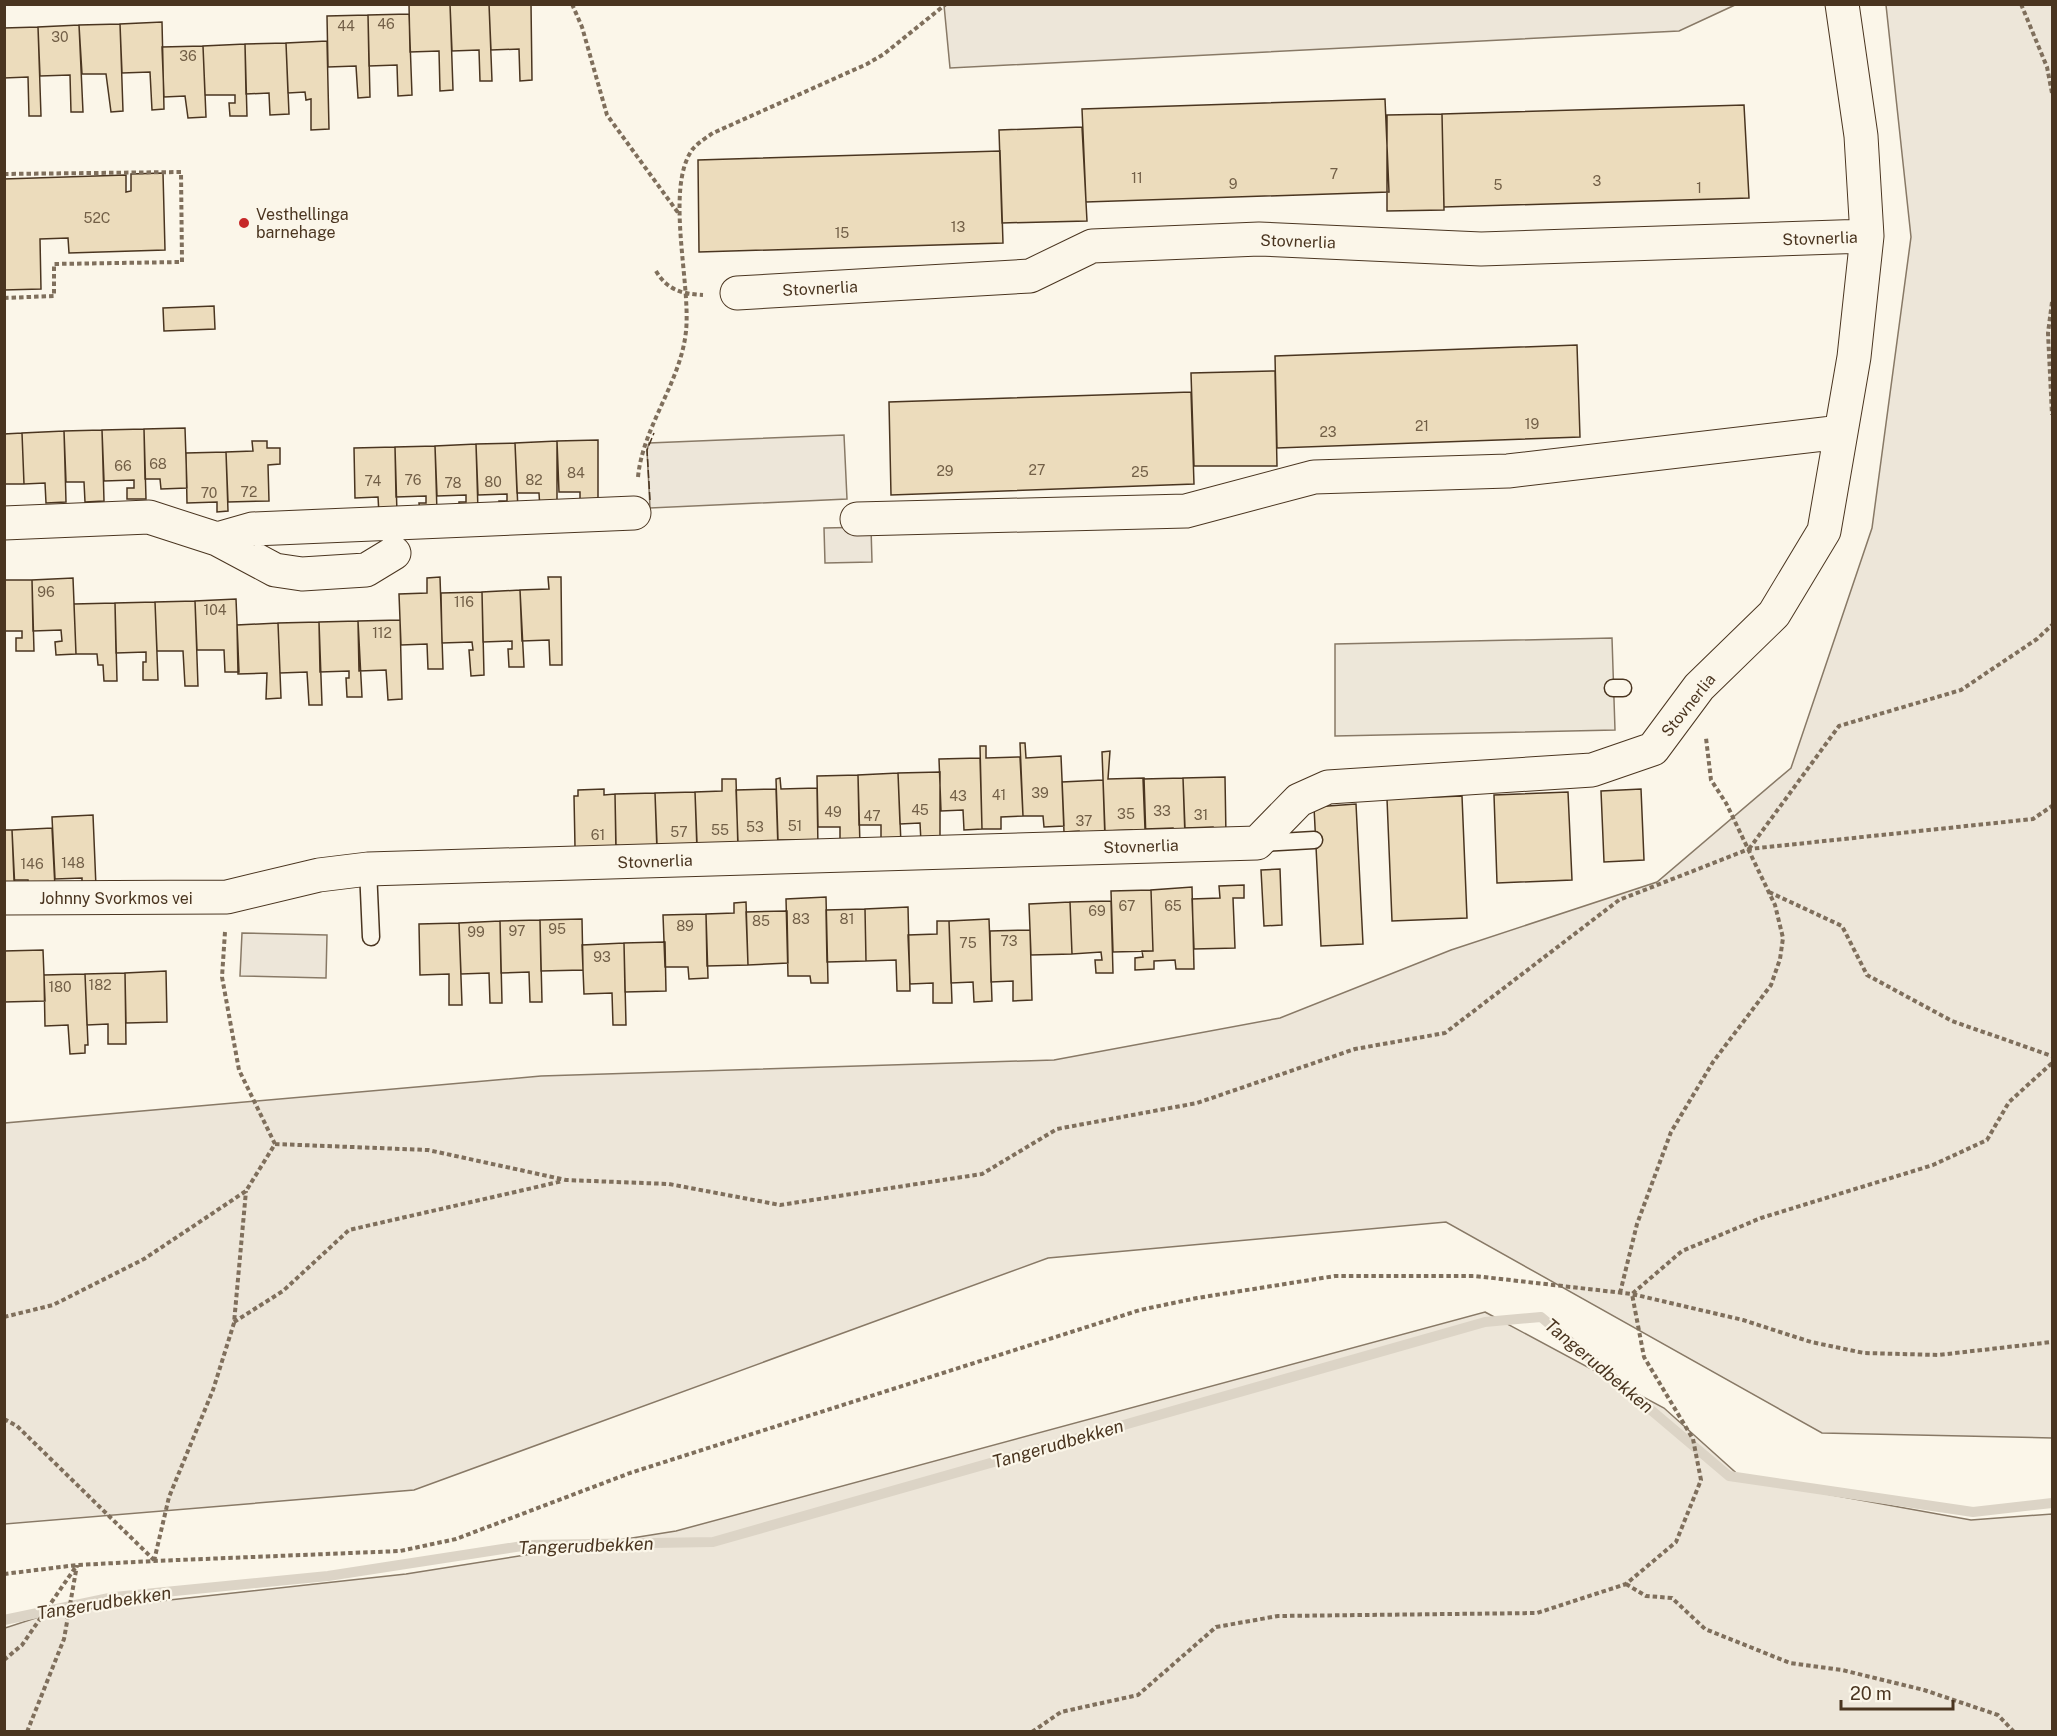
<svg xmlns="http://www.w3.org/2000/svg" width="2057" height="1736" font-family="'Public Sans',sans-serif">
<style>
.green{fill:#ede6d9;stroke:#887966;stroke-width:1.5}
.parking{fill:#ede7d9;stroke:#887966;stroke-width:1.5}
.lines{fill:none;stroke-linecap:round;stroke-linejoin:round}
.stream{stroke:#dcd4c6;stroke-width:10}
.building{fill:#ecdcbc;stroke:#4a3520;stroke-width:1.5}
.service-casing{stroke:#4a3520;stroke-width:19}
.minor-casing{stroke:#4a3520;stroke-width:35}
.path{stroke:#7f6f5c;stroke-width:4;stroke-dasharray:4.5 3;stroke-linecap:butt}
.service{stroke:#fbf6e9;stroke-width:16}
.minor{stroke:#fbf6e9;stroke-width:33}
.fence{stroke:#4a3520;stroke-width:1.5;stroke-dasharray:8 3;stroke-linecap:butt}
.poi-dot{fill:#c62828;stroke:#fbf6e9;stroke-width:2}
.labels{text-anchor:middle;stroke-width:4.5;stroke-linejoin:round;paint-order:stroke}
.number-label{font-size:14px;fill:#725f47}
.poi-label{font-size:16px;fill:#4a3520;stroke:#fbf6e9;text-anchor:start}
.street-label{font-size:16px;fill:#4a3520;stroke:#fbf6e9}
.water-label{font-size:18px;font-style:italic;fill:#4a3520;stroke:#fbf6e9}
</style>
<rect width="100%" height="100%" fill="#fbf6e9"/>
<path class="green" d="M944,5V4L1735,5L1679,31L950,68Z
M1886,5H2052V1438L1822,1433L1446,1222L1048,1258L414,1490L5,1524V1123L541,1076L1054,1060L1280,1018L1451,950L1657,882L1791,768L1872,528L1911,237Z
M844,435L847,499L650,508L647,450L649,443Z
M871,527L872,562L825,563L824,528Z
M242,933L327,935L326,978L240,976Z
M1485,1312L1664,1408L1743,1479L1971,1520L2052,1514V1731H5V1628L51,1613L406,1574L676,1531Z"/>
<path class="parking" d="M1612,638L1615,730L1335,736V644Z"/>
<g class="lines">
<path class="stream" d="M4,1620L114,1597L328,1576L529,1545L713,1542L1485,1322L1541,1317L1729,1476L1973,1512L2052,1503"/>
</g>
<path class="building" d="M409,4H450L453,90L440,91L439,51L410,52Z
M450,4H489L492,81H480L479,50L452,51Z
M489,4H531L532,80L520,81L519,49L491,50Z
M409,14L412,95L398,96L397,65L369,66L368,15Z
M368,15L370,97L358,98L356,66L328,67L327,16Z
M162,22L164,109L152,110L150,72L122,73L120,24Z
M120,24L123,111L111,112L106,74H82L79,25Z
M79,25L83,112H71L70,75L40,76L38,27Z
M38,27L41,116H29L28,77L4,78V28Z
M327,41L329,129L311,130V99L306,100L305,92L288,93L286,43Z
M286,43L289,114L270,115L269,93L246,94L245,44Z
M245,44L247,116H230L229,103H235V95H205L203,46Z
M203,46L206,117L188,118L185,96L164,97L162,47Z
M1385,99L1389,192L1086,202L1082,109Z
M1744,105L1749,198L1444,207L1442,114Z
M1442,114L1444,210L1387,211V115Z
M1082,127L1087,221L1002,223L999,130Z
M1000,151L1003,243L699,252L698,160Z
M163,173L165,250L69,253L68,238L40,239L41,289L4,290V179L126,175V192L131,191V174Z
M214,306L215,329L164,331L163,308Z
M1577,345L1580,437L1277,448L1275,356Z
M1275,371L1277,466H1194L1191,373Z
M1191,392L1194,484L891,495L889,402Z
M185,428L187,488L161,489L160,479H145L144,429Z
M144,429L146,499H127V488H134V480L104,481L102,430Z
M102,430L104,501L85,502L84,482H66L64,431Z
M64,431L66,502L46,503L45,483L24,484L22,433Z
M22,433L24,484H4V434Z
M598,440V507L580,508V492H559L557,441Z
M252,441H267V448H280V464L268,465L269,501L228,502L226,452L253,451Z
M557,441V509H540L539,493H517L515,443Z
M515,443L518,510L500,511L499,501H507V494L478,495L476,444Z
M476,444L478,511L459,512V502H466V495L437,496L435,446Z
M435,446L437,512L420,513L419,503H426V496L396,497L395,447Z
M395,447L397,513L379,514L378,497L355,498L354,448Z
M226,452L228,511L217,512V502L187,503L186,453Z
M440,577L443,669H428L427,644L401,645L399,594L427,593V578Z
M548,577H561L562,665H550L549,640L522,641L520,590L549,589Z
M73,578L76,654L56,655L55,642L62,641L61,630L33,631L32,580Z
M4,580H32L34,651H16V638H22V631H4Z
M520,590L524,667H509L508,649H512V641L483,642L482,592Z
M482,592L484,675L471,676L469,650H473L472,642L442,643L441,593Z
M236,599L239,672H225L224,650H197L195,601Z
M195,601L198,686H185L183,651H157L155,602Z
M155,602L158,680H143V662H146V652L116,653L115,603Z
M115,603L117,681H104L103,665H98L97,654H76L74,604Z
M400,620L402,699L388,700L386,670L359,671L358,621Z
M358,621L362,697H347L346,678H349V671L320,672L319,622Z
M319,622L322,705H309L307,672L280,673L278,623Z
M278,623L281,698L266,699L267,673L238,674L237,625Z
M1020,743H1025L1026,758L1061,756L1064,826L1044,827L1043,816H1023Z
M980,746H986V758L1020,757L1023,816L1001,817V829H982Z
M1110,751L1108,779L1144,778L1146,840H1132V830L1105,831L1102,752Z
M980,758L982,829L964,830L963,810L941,811L939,759Z
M940,772V842H921L920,823L900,824L898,773Z
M898,773L901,844H881V825H859L858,775Z
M858,775L860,846L840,847V827H818L817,776Z
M1225,777L1226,837H1212L1213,827L1185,828L1183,778Z
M780,778L781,789L817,788L818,848H804V840H778L776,779Z
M1183,778L1185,837L1173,838V828L1145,829L1143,779Z
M722,779H736L738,850L697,843L695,792L722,791Z
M1103,780L1105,840L1078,841L1079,831L1064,832L1062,782Z
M604,789V795L615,794L616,855L575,847L574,796H578V790Z
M776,789L778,848L767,849V841L738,842L736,790Z
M1641,789L1644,860L1604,862L1601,791Z
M695,792L697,851L657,844L655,793Z
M1568,792L1572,880L1497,883L1494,795Z
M655,793L657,852L616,845L615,794Z
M1462,796L1467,918L1392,921L1387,799Z
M1356,804L1363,944L1321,946L1314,807Z
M93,815L96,887H82V878L55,879L52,817Z
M52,828L55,888L29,889L28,880H14L12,830Z
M4,830H12L15,890H4Z
M1280,869L1282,925L1264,926L1261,870Z
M1244,885V898H1233L1235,948L1194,949L1192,899L1220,898L1219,886Z
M1192,887L1194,969H1176L1175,960L1154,961V969L1135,970V958L1143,957L1142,951H1153L1151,890Z
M1151,890L1153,951L1113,952L1111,891Z
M826,897L828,983H811L810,976H788L786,899Z
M1111,901L1113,973H1096L1095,960H1102L1101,952L1072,954L1070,902Z
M746,902L748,965L707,966L706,914L734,913V903Z
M1070,902L1072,954L1031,955L1029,904Z
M908,907L910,991H897L896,960L866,961L865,909Z
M865,909L866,961L827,962L826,910Z
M787,911L788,963L748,965L746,912Z
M706,914L708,978L689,979L688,967H665L663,915Z
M582,919L583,970L541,971L540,920Z
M989,919L992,1001L974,1002L973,982L951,983L949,921Z
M540,920L542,1002H530L529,972L501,973L500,921Z
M500,921L502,1003H490L489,973L461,974L459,923Z
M937,921H949L952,1003H933V983L910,984L908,935L937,934Z
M459,923L462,1005H449V974L420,975L419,924Z
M1030,930L1032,1000L1013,1001V981L991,982L990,931Z
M665,942L666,991L625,992L624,943Z
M624,943L626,1025H613L612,993L584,994L582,945Z
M43,950L45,1001L4,1002V951Z
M166,971L167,1022L126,1023L125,973Z
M125,973L126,1044H108V1024L87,1025L85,974Z
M85,974L88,1045H85V1053L70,1054L68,1025L45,1026L44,975Z"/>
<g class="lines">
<g class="service-casing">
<path id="service" d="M1613,688H1623
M1261,843L1314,840
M368,869L371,937"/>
</g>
<g class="minor-casing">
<path id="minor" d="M737,293L1030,276L1092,246L1259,239L1481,249L1867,236
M857,519L1186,511L1314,477L1508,471L1841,432
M4,523L149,517L217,539L252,529L634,513
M217,539L275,570L302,574L366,570L394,553
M4,898L227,897L319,875L368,869L1257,843L1299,800L1328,787L1592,770L1653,749L1699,687L1774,614L1824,531L1854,357L1867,236L1861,136L1842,4"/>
</g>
<path class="path" d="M572,4L582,27L607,115L679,214
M2021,4L2047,67L2052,93
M4,174L181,172L182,262L54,264V296L4,298
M656,271C667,290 682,294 703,295
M2052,302L2048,333L2052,415
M638,477C643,426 681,382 686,331C691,284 665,189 692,150C697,143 706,138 713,133L867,64L884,54L946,4
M1749,849L1839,726L1961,690L2037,639L2052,625
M1769,892L1842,926L1867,975L1952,1021L2052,1056
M225,932L222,977L239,1070L275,1144
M275,1144L428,1150L566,1180L669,1184L780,1205L982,1174L1057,1129L1197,1103L1355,1049L1445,1033L1619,900L1749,849L2033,819L2052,806
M1620,1293L1637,1224L1671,1132L1713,1062L1771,985L1780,959L1783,938L1775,905L1726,803L1711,780L1706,738
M4,1317L53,1305L144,1259L246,1191L275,1144
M234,1322L283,1291L349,1230L563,1181
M4,1419L17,1426L154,1560
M154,1561L169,1497L213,1390L234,1323L246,1191
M4,1574L77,1565L154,1561L400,1551L456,1539L630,1473L1140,1310L1197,1298L1335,1276H1475L1632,1294L1743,1320L1811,1342L1864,1353L1938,1355L2052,1342
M1626,1584L1646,1596L1672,1598L1705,1629L1790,1663L1842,1670L1924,1690L1998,1715L2014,1732
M4,1660L22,1645L75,1568
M27,1732L64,1639L77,1565
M1032,1732L1061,1712L1138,1695L1216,1627L1278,1616L1537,1613L1626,1584L1676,1542L1701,1480L1693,1439L1644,1357L1632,1294L1682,1251L1761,1218L1933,1165L1987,1140L2009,1102L2052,1063"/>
<use href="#service" class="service"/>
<use href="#minor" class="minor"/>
<path class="fence" d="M650,500L647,450L654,433"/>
</g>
<circle class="poi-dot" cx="244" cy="223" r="6"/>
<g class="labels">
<g class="number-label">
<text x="386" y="29">46</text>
<text x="346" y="31">44</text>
<text x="60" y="42">30</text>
<text x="188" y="61">36</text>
<text x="1334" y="179">7</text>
<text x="1137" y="183">11</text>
<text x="1597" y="186">3</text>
<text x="1233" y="189">9</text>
<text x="1498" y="190">5</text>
<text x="1699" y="193">1</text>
<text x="97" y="223">52C</text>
<text x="958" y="232">13</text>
<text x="842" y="238">15</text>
<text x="1532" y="429">19</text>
<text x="1422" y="431">21</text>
<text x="1328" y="437">23</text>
<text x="158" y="469">68</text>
<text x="123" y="471">66</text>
<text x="1037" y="475">27</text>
<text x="945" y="476">29</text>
<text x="1140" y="477">25</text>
<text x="576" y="478">84</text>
<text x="413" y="485">76</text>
<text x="534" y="485">82</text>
<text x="373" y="486">74</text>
<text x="493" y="487">80</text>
<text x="453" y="488">78</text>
<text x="249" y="497">72</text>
<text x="209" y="498">70</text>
<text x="46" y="597">96</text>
<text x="464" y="607">116</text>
<text x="215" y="615">104</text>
<text x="382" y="638">112</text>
<text x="1040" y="798">39</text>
<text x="999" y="800">41</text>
<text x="958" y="801">43</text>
<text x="920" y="815">45</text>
<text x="1162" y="816">33</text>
<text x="833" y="817">49</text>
<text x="1126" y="819">35</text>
<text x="1201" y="820">31</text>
<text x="872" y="821">47</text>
<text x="1084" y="826">37</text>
<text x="795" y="831">51</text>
<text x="755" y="832">53</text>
<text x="720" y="835">55</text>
<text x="679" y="837">57</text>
<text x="598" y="840">61</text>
<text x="73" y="868">148</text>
<text x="32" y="869">146</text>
<text x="1127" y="911">67</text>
<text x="1173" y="911">65</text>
<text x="1097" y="916">69</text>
<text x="801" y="924">83</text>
<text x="847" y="924">81</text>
<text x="761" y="926">85</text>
<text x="685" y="931">89</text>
<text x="557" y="934">95</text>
<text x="517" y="936">97</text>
<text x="476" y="937">99</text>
<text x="1009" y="946">73</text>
<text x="968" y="948">75</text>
<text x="602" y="962">93</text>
<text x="100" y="990">182</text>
<text x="60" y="992">180</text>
</g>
<g class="poi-label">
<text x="256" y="220">Vesthellinga<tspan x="256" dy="18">barnehage</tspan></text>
</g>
<g class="street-label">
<text transform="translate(1820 238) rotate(-2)" y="6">Stovnerlia</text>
<text transform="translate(1298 241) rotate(2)" y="6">Stovnerlia</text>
<text transform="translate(820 288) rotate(-3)" y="6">Stovnerlia</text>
<text transform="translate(1688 705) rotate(-51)" y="6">Stovnerlia</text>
<text transform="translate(1141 846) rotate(-2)" y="6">Stovnerlia</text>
<text transform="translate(655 861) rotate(-2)" y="6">Stovnerlia</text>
<text x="116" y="904">Johnny Svorkmos vei</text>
</g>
<g class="water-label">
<text transform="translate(1599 1366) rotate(40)" y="6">Tangerudbekken</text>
<text transform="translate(1058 1444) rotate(-16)" y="6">Tangerudbekken</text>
<text transform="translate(586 1546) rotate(-2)" y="6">Tangerudbekken</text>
<text transform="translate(104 1603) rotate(-9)" y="6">Tangerudbekken</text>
</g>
</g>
<rect width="2057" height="1736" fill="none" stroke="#4a3520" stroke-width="12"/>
<path d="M1841 1700v9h112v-9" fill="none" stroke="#4a3520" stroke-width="3"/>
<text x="1850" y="1700" font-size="18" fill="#4a3520" stroke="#fbf6e9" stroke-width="4.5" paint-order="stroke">20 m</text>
</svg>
